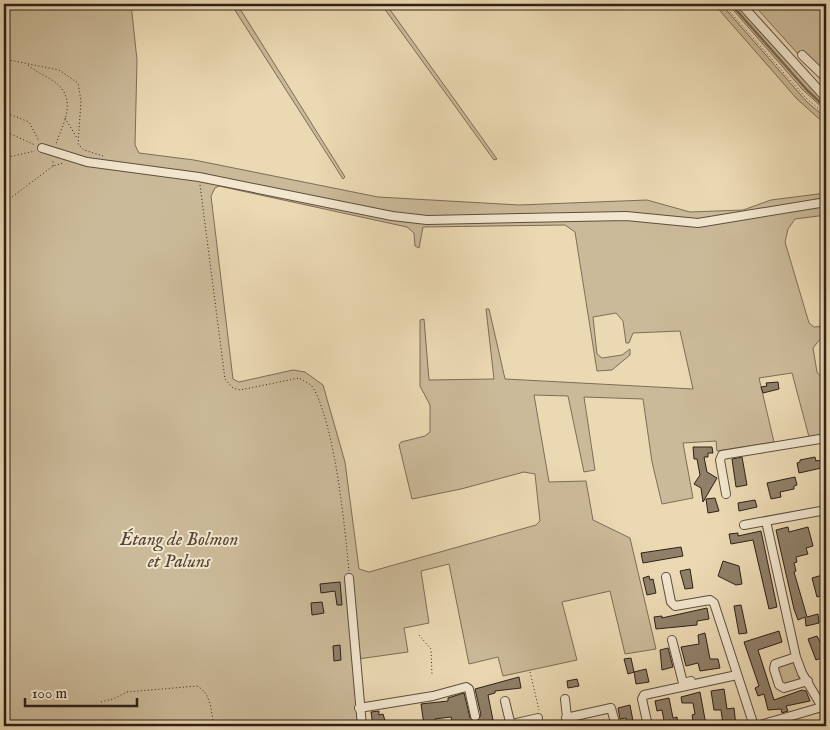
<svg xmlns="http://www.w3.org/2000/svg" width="830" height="730" font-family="'IM FELL English',serif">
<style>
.green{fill:#cbba99;stroke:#7c6d58;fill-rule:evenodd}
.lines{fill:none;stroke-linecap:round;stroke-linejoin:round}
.stream{stroke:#796955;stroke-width:2.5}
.building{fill:#908069;stroke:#2e2018}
.minor-casing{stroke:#5d4e3f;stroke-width:10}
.path{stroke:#2e2018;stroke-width:1;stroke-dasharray:1 2.5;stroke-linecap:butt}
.minor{stroke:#f2e6ce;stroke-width:8}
.labels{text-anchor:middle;stroke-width:4;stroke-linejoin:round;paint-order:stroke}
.park-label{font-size:19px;font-style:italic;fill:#554638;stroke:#f2e6ce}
</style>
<rect width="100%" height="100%" fill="#ebd9b3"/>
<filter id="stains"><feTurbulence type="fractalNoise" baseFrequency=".004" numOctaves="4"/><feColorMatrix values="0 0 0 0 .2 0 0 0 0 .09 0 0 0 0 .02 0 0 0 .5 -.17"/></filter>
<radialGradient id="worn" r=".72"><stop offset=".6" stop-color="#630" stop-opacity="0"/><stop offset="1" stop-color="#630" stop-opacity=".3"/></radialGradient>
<path class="green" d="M4,4H131L137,60L135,145L139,153L194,160L378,197L519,205L647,200L690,212L743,210L771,200L826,193V215L795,219L788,229L785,242L809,323L814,327L826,326V337L821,338L813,348L817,372L823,379H826V434L809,437L792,373L759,378L774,442L717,451L716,441L683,443L693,498L662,504L652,462L643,399L584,397L595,470L584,472L568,396L534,395L549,482L586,481L593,520L630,538L656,649L625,654L610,591L562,602L577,660L503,676L498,657L469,664L449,564L421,571L429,623L404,628L408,652L358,659L364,726H4ZM219,186L407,227L414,233L415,246L419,248L423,227L565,225L575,232L597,371L612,370L630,355V349L622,355L602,358L597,354L593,317L616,313L623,321L626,343H629L633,333L680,331L693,389L505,379L489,309H486L494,379L429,380L424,319L420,320V386L430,405V432L425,436L401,442L399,445L412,499L461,489L524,472L535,474L540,521L536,525L369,572L359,569L345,462L323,385L305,372L293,370L239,382L233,379L211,196L215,188Z
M231,4H237L345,177L343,179Z
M381,4H386L497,159L494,160Z
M714,4H721L807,102L826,118V125L797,99Z
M728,4H736L826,103V111L802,89Z
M753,4H826V85Z
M794,661L800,680L782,685L776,667Z"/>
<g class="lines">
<path class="stream" d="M731,4L807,90L826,108"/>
</g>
<path class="building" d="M778,382L779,389L763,393L761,387L767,386L766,383Z
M693,447H712L713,453H708V457H704L707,472L717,478L703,502L701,488L694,484L700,475L697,459H694Z
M742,457L747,485L736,487L732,459Z
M815,457L816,461L826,459V467L799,473L797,463L800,462V460Z
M795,477L797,485L794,486V489L780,492L781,497L771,499L767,483Z
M715,498L719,511L708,513L706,499Z
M755,500L757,507L739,511L738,503Z
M788,527L789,532L808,527L813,546L806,548L808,554L796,557L797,562L794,563L796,571L794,572L807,617L818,614L819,623L815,624L806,626L805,617L798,620L794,609L776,530Z
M761,531L777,607L769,609L753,540L731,544L729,534L738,533V536Z
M681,547L683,556L643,563L641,553Z
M723,561L739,566L742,584L736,585L718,576Z
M690,569L693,588L685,589L680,571Z
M826,574V584L823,585L826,595L817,597L812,578Z
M649,576L650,580L653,579L656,593L647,595L643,578Z
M340,582L342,605H337L335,591L321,593L320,584Z
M322,602L324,613L312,615L311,603Z
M741,605L747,633L739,634L734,606Z
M707,608L709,619L697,621V625L656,629L654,617L662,616V618Z
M779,631L782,642L758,650L774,700L802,690L806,691L810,701L786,706L788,711L782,713L781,709L768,710L764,694L758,696L755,688L759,686L744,642Z
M705,633L710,659H718L720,668L700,671L698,663L686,666L681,647L699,644L698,635Z
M817,636L824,650H822L824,657L816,660L808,639Z
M340,645L341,660L334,661L333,646Z
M668,648L673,667L662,670L660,650Z
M631,658L634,672L646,669L649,682L636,684L634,672L628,674L624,659Z
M519,677L521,688L495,691V693L488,695L493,720L469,724L470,726H453L451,717L435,719L436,723L424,725L421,704L448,701V698L464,693L470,718L477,721L481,715L475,689Z
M577,679L579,686L568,688L567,681Z
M724,689L727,709L734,708L736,726H726V723L723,724L721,710H714L711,691Z
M700,692L706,725L694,726L692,715L695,714L693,703H682L681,697Z
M669,698L673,718L677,717L678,726H665L662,710L657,711L655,701Z
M630,705L633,721L627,722L626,718L620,719L618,708Z
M379,711V715L383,714L386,724L373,726L371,712Z
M604,720L605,726H586V724Z"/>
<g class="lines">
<g class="minor-casing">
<path id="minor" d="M741,4L826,98
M802,55L826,78
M42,148L87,162L199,177L392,216L427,220L626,216L698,223L826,202
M726,494L720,460L722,455L826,438
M744,525L826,510
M666,577L671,602L675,606L710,600L714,603L754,726
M349,578L362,726
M672,640L683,683L691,681
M796,657L775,664L774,669L779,685L784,688L808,681
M565,699L568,726
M505,701L511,726
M359,708L433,696L466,687L469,689L475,716
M566,718L611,708L616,726
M503,726L538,718
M648,726L642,699L644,695L737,675
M757,726L822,707L802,673L796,657L766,521"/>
</g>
<path class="path" d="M723,4L807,99L826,115
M4,59L59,70L78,83L81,101L78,144L84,150L103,156
M28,65C36,72 46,76 55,82C78,100 63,123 56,144
M4,112L29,122L39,141
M65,118L77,138
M4,131L35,145
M4,158L35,151
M53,166V160
M200,185L225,379L233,388L240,390L299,378L311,385L315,391C336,435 344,521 349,571
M4,203L53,166L63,163
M419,635L431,649L432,675
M530,672L539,710
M101,702L113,699L127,692L197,686C212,694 211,712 214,726"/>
<use href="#minor" class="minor"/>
</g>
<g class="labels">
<g class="park-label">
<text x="179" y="545">Étang de Bolmon<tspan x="179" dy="22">et Paluns</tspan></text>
</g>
</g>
<rect width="830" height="730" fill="none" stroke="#ebd9b3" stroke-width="20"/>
<rect x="5" y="5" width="820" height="720" fill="none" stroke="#2e2018" stroke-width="2.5"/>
<rect x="10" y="10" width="810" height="710" fill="none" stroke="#2e2018"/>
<path d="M25 698v8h112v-8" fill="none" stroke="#2e2018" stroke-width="2.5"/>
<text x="32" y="698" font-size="15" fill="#2e2018" stroke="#f2e6ce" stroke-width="4" paint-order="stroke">100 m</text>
<rect width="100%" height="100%" filter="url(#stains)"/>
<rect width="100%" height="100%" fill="url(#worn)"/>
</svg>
